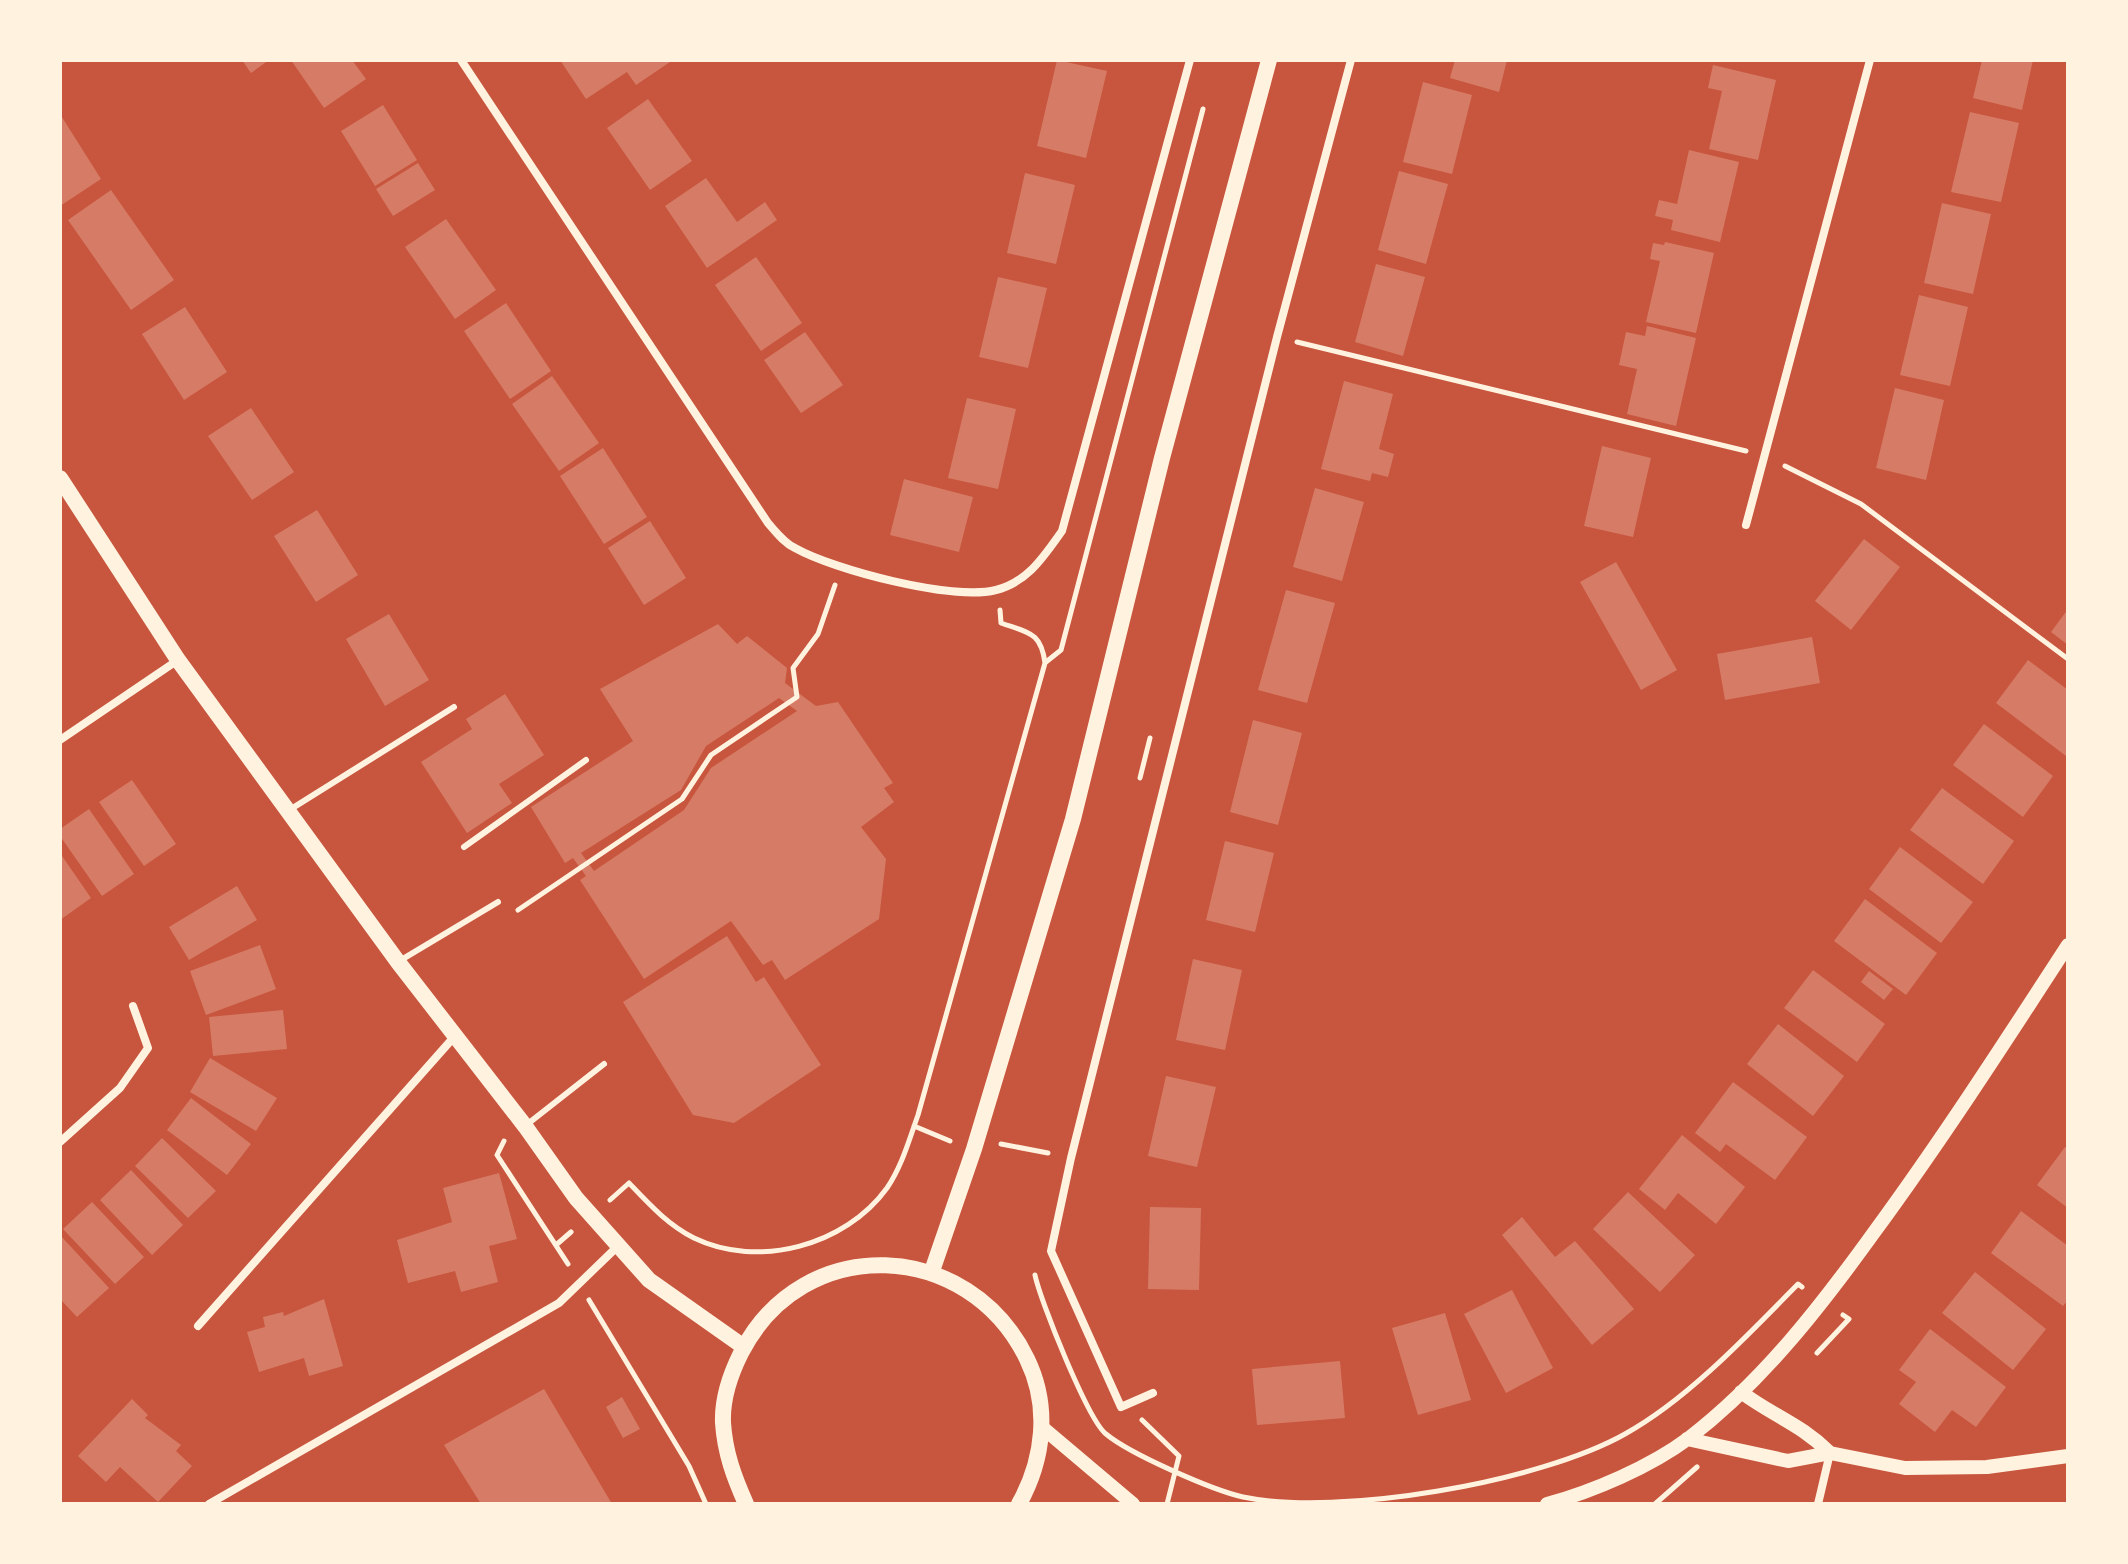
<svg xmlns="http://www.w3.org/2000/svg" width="2128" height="1564" font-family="'Archivo Narrow',sans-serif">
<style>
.building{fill:#d67c66;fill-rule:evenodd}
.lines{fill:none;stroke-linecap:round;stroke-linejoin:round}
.path{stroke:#fff3e0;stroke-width:5}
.service{stroke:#fff3e0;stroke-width:6}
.minor{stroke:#fff3e0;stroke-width:8}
.tertiary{stroke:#fff3e0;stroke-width:14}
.secondary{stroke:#fff3e0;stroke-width:16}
</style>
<rect width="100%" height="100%" fill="#c8553d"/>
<path class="building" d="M242,60H269L251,73Z
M291,60H352L366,79L324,108Z
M560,60H673L636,85L627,72L586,99Z
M1057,60L1107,71L1086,158L1037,146Z
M1455,60H1507L1499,92L1450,78Z
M1982,60H2033L2022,110L1973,98Z
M1713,65L1776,80L1758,160L1709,149L1722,91L1708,88Z
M1423,82L1472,95L1452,174L1403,162Z
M648,99L692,161L650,190L607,128Z
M383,105L417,160L375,186L341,131Z
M1970,112L2019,123L2001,202L1951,192Z
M60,114L101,179L60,206Z
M1689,150L1739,162L1720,242L1671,230L1673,220L1655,216L1659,200L1677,204Z
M418,163L435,190L393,216L376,189Z
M1399,171L1448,184L1426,264L1378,250Z
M1025,173L1075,185L1056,264L1007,253Z
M706,178L737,222L765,202L777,220L707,268L665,206Z
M111,190L174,280L131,310L68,220Z
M1942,203L1991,214L1973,294L1924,283Z
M446,219L496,290L455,319L405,247Z
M1665,242L1714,253L1696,333L1646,322L1660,261L1650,259L1653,243L1664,245Z
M756,257L802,323L761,351L715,285Z
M1376,264L1425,277L1403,356L1355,342Z
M998,277L1047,288L1028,368L979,357Z
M1919,295L1968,307L1950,386L1900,375Z
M506,303L551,371L510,399L464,331Z
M185,307L227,372L184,400L142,334Z
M1647,326L1696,338L1676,426L1627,414L1637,369L1619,365L1626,332L1645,336Z
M805,332L843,385L801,413L764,360Z
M552,376L599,443L559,471L512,404Z
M1344,381L1393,394L1379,449L1394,454L1388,477L1372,473L1370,481L1321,469Z
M1895,388L1944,400L1926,480L1876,468Z
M967,398L1016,409L998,489L948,478Z
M251,408L294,472L252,500L208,436Z
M1602,446L1651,458L1633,537L1584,526Z
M603,448L647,517L604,544L560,476Z
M904,479L973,497L959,552L890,535Z
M1315,488L1364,502L1342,581L1293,567Z
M317,510L358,575L316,602L274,536Z
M650,521L686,578L644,605L608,548Z
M1864,539L1900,567L1851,630L1815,601Z
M1616,562L1677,670L1641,690L1580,582Z
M1286,590L1335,603L1307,703L1258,690Z
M2068,609V645L2051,632Z
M389,614L429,680L385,706L346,639Z
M718,624L737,644L747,636L787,668L785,683L816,706L838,702L893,783L884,788L894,802L861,827L886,859L879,919L785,980L772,960L763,965L731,921L644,979L580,880L586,876L573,858L565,863L531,807L633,741L600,689ZM779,698L797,711L711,768L684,810L594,871L581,853L681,790L706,746Z
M1812,637L1820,683L1725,700L1717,654Z
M2028,660L2068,690L2066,756L1996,703Z
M505,694L544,755L499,784L512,803L467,833L421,762L472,729L466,719Z
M1253,720L1302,733L1278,825L1230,812Z
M1984,724L2053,776L2023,817L1953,765Z
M132,780L176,844L144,866L99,802Z
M1942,788L2014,841L1983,884L1910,830Z
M89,809L134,874L102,896L60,836V829Z
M1225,841L1274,853L1255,932L1206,920Z
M1900,847L1973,902L1941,943L1869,889Z
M60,853L91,898L60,920Z
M237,886L257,920L189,960L169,927Z
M1865,899L1937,953L1906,995L1834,941Z
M727,936L756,982L764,977L821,1065L734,1123L693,1115L623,1002Z
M260,945L276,989L206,1015L190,971Z
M1193,959L1242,970L1225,1050L1176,1040Z
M1813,970L1885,1024L1857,1062L1784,1008Z
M1869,971L1893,989L1884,1000L1861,982Z
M283,1010L287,1049L213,1056L209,1017Z
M1778,1024L1844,1076L1813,1116L1747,1064Z
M210,1058L277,1098L256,1131L190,1092Z
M1166,1076L1216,1087L1197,1167L1148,1156Z
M1733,1082L1807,1137L1775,1180L1726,1144L1720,1152L1695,1133Z
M191,1098L251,1144L227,1175L167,1130Z
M1682,1135L1745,1187L1716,1224L1678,1193L1665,1210L1639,1189Z
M162,1138L216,1191L188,1218L135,1166Z
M2065,1147L2068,1149V1208L2037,1185Z
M131,1170L183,1225L152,1255L100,1200Z
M499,1173L517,1239L489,1246L498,1282L461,1292L455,1271L408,1283L397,1240L452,1222L443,1188Z
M1628,1192L1695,1255L1660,1292L1593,1229Z
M92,1202L144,1257L115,1284L63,1229Z
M1150,1207L1201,1208L1199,1290L1148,1289Z
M2021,1211L2068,1246V1300L2063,1306L1991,1253Z
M1522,1217L1555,1257L1575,1241L1634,1309L1592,1345L1502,1235Z
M60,1235L109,1288L77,1317L60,1299Z
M1975,1272L2046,1329L2013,1370L1942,1313Z
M1512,1290L1553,1368L1506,1393L1464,1314Z
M324,1299L343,1366L309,1376L304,1358L259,1372L247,1332L265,1327L263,1317L283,1312L284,1316Z
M1445,1313L1471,1400L1418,1415L1392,1328Z
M1930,1329L2006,1387L1976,1427L1952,1410L1935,1432L1899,1404L1916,1382L1899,1370Z
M1340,1361L1345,1418L1257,1425L1252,1369Z
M544,1389L612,1504H481L444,1445Z
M622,1397L640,1429L623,1438L606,1407Z
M132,1399L148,1415L145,1418L181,1445L176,1451L192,1466L158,1502L120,1467L106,1482L78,1456Z"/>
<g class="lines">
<path class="path" d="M1297,342L1746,451
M1785,466L1861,504L2068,659
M1046,662L1061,650L1203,109
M1140,778L1150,738
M518,910L682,799L711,755L797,697L793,668L818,634L835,585
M914,1126L950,1141
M504,1141L497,1155L568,1264
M1001,1144L1048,1153
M610,1200L629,1183C649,1204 668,1225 694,1238C758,1269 845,1246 887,1188C902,1166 909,1140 918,1115L1045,663C1041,632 1029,633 1001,623L1000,610
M556,1245L571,1232
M1035,1275C1040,1300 1088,1420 1106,1434C1130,1454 1212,1490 1243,1497C1339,1517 1540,1482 1625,1434C1687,1400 1749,1334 1798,1284L1802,1287
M589,1300L689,1466L706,1504
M1817,1353L1849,1319L1843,1315
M1142,1420L1179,1456L1167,1504
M1655,1504L1697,1467"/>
<path class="service" d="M291,809L454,707
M464,847L586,760
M401,960L498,902
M525,1126L604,1064"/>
<path class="minor" d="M461,60L768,523C776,532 784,543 795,548C834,570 953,601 996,590C1028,582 1044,556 1062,531L1190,60
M1746,525L1870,60
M60,740L178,660
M60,1142L120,1088L148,1048L133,1006
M198,1326L454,1037
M1153,1393L1121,1407L1051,1251L1071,1158L1277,337L1351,60
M209,1504L559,1303L618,1246
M1818,1504L1830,1453"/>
<path class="tertiary" d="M1741,1392C1773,1416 1801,1424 1830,1453
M1043,1428L1133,1504
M1687,1439L1788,1461L1830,1453L1905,1468L1987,1467L2068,1456
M1547,1504C1594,1491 1650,1467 1689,1438C1763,1381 1821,1306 1875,1231C1943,1138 2005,1042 2068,945"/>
<path class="secondary" d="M60,478L178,660L398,962L525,1126L576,1198L649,1280L744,1347
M932,1271L974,1149L1073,819L1162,458L1269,60
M746,1504C734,1477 725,1453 723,1423C722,1399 731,1373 741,1353C803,1231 969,1239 1027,1359C1050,1406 1044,1459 1019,1504"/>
</g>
<rect width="2128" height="1564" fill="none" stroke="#fff3e0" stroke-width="124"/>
</svg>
